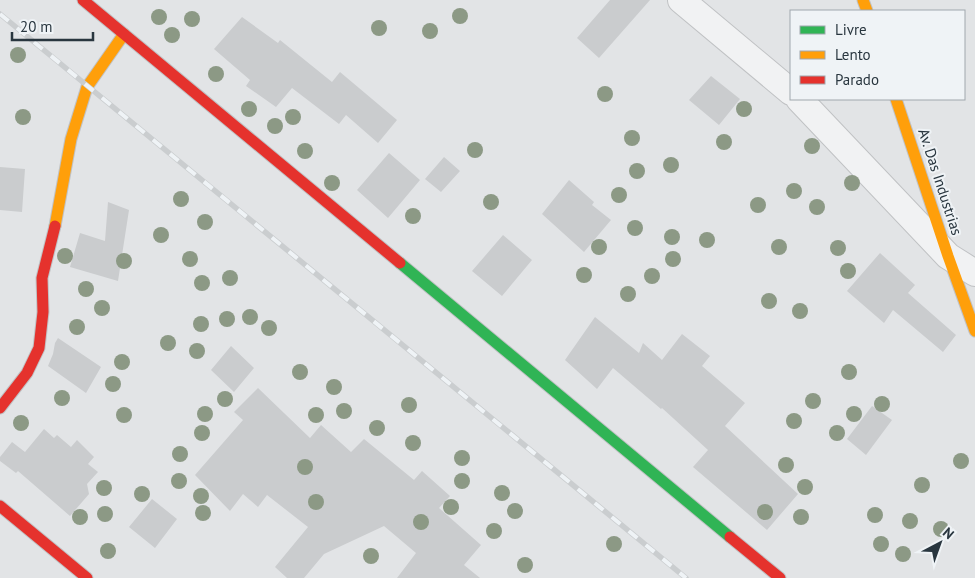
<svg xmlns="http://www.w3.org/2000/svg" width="975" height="578" font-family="'PT Sans',sans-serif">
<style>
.building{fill:#caccce}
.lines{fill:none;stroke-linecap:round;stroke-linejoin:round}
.street-casing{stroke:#c0c2c4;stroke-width:28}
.fast-casing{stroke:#c0c2c4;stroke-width:13}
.slow-casing{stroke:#c0c2c4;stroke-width:13}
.jam-casing{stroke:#c0c2c4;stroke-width:13}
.street{stroke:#f1f2f3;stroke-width:26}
.fast{stroke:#30b455;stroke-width:11}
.slow{stroke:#ff9f0a;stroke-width:11}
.jam{stroke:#e5322d;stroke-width:11}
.rail-casing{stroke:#cacdcf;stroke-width:5.5}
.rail{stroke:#eff3f6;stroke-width:4;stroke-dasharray:11;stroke-linecap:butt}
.tree{fill:#8c9985}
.labels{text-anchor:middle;stroke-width:4;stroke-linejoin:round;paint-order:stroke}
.street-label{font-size:15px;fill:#29363f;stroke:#eff3f6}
</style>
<rect width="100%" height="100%" fill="#e2e4e6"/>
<path class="building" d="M610,0H650L599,58L577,38Z
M242,17L278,43L280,40L332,82L340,72L397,120L378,143L346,115L339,124L292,88L276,107L246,86L250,80L214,49Z
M711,76L740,99L719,125L689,100Z
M389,153L420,180L388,218L357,190Z
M444,157L460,171L441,192L425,179Z
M0,167L25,169L22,212L0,210Z
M569,180L594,202L592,205L611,220L584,252L542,214Z
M108,202L129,210L118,281L70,267L80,233L105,241Z
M503,235L532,260L502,296L472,271Z
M880,253L915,285L908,293L956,335L943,352L893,310L884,323L847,291Z
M595,317L639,353L643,343L662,360L682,334L710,356L702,366L745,403L725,426L798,494L767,530L693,467L708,450L662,408L661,409L613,368L597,389L565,360Z
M58,338L101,367L86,393L48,366L53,354L55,343Z
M231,346L254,368L234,392L211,370Z
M258,388L310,438L321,425L351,452L364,439L414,480L422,471L450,496L439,508L481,545L464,565L480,578H397L416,553L384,526L324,554L304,578H287L275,567L308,527L267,495L258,507L243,494L230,511L195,475L243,420L234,412Z
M872,406L892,420L866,455L847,439Z
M44,429L54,438L57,435L71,447L77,440L94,457L88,464L98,472L87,484L89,494L70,516L18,471L16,473L0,461V457L12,442L25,452Z
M152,499L177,519L155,548L129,527Z"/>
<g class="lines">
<g class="street-casing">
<path id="street" d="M681,0L791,92
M799,99L948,256L975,273"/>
</g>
<g class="fast-casing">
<path id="fast" d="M400,263L730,537"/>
</g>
<g class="slow-casing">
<path id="slow" d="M863,0L867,11
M896,99L948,256L975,331
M55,226L71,139L87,87L124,34"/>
</g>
<g class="jam-casing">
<path id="jam" d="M83,0L400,263
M0,408L27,373L39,348L43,312L42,278L55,226
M0,506L87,578
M730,537L780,578"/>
</g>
<use href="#street" class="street"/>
<use href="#fast" class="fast"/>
<use href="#slow" class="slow"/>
<use href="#jam" class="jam"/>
<g class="rail-casing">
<path id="rail" d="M0,14L686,578"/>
</g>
<use href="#rail" class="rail"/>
</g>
<g class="tree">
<circle cx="460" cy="16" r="8"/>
<circle cx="159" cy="17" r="8"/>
<circle cx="192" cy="19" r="8"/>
<circle cx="379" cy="28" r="8"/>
<circle cx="430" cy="31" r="8"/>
<circle cx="172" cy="35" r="8"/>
<circle cx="18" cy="55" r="8"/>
<circle cx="216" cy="74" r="8"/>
<circle cx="605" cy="94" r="8"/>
<circle cx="249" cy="109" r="8"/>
<circle cx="744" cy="109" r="8"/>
<circle cx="23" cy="117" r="8"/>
<circle cx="293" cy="117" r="8"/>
<circle cx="275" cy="126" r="8"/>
<circle cx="632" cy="138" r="8"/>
<circle cx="724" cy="142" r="8"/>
<circle cx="812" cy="146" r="8"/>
<circle cx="475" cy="150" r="8"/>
<circle cx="305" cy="151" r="8"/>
<circle cx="671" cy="165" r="8"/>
<circle cx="637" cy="171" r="8"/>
<circle cx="332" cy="183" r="8"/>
<circle cx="852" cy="183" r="8"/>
<circle cx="794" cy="191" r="8"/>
<circle cx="619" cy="195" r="8"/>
<circle cx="181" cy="199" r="8"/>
<circle cx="491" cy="202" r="8"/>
<circle cx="758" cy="205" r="8"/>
<circle cx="817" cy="207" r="8"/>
<circle cx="413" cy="216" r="8"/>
<circle cx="205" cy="222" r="8"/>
<circle cx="635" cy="228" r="8"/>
<circle cx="161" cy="235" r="8"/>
<circle cx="672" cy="237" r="8"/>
<circle cx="707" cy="240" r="8"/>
<circle cx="599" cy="247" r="8"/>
<circle cx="779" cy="247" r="8"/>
<circle cx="838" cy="248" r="8"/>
<circle cx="65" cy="256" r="8"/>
<circle cx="190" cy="259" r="8"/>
<circle cx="673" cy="259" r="8"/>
<circle cx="124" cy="261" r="8"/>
<circle cx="848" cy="271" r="8"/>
<circle cx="584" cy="275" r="8"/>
<circle cx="652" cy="276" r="8"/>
<circle cx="230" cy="278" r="8"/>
<circle cx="202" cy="283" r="8"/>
<circle cx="86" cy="289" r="8"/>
<circle cx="628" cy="294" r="8"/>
<circle cx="769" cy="301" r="8"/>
<circle cx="102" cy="308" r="8"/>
<circle cx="800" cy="311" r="8"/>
<circle cx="250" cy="317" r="8"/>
<circle cx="227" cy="319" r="8"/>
<circle cx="201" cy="324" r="8"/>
<circle cx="77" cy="327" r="8"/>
<circle cx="269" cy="328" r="8"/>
<circle cx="168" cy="343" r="8"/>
<circle cx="197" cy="351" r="8"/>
<circle cx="122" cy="362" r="8"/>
<circle cx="300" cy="372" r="8"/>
<circle cx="849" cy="372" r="8"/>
<circle cx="113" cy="384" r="8"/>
<circle cx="334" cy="387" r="8"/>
<circle cx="62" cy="398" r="8"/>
<circle cx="225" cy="399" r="8"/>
<circle cx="813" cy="401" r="8"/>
<circle cx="882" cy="404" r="8"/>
<circle cx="409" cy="405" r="8"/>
<circle cx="344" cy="411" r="8"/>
<circle cx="205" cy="414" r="8"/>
<circle cx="854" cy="414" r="8"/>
<circle cx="124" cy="415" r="8"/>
<circle cx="316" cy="415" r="8"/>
<circle cx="794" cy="421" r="8"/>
<circle cx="21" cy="423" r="8"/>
<circle cx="377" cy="428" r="8"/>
<circle cx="202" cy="433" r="8"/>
<circle cx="837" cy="433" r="8"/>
<circle cx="413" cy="443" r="8"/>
<circle cx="180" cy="454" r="8"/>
<circle cx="462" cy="458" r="8"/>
<circle cx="961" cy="461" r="8"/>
<circle cx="786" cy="465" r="8"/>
<circle cx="305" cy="467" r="8"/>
<circle cx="179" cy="481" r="8"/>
<circle cx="462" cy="481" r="8"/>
<circle cx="922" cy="485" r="8"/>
<circle cx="805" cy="487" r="8"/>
<circle cx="104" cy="488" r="8"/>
<circle cx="502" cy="493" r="8"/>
<circle cx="142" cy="494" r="8"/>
<circle cx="201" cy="496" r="8"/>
<circle cx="316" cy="502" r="8"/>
<circle cx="451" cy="507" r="8"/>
<circle cx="515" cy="511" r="8"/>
<circle cx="765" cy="512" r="8"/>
<circle cx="203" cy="513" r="8"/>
<circle cx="105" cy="514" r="8"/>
<circle cx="875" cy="515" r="8"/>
<circle cx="80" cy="517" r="8"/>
<circle cx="801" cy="517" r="8"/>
<circle cx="910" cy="521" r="8"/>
<circle cx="421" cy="522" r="8"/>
<circle cx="941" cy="529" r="8"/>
<circle cx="494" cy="531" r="8"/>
<circle cx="614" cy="544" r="8"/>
<circle cx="881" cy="544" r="8"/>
<circle cx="108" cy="551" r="8"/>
<circle cx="903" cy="554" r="8"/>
<circle cx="371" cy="556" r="8"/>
<circle cx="525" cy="565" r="8"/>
</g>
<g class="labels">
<g class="street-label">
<text transform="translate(940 182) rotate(72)" y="5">Av. Das Industrias</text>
</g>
</g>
<rect x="790" y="10" width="175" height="90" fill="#eff3f6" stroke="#a0a7ad"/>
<rect x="800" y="26" width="25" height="8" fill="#30b455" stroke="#a0a7ad"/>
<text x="835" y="35" font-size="15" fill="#29363f">Livre</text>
<rect x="800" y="51" width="25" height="8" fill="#ff9f0a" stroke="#a0a7ad"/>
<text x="835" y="60" font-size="15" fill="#29363f">Lento</text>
<rect x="800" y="76" width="25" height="8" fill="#e5322d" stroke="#a0a7ad"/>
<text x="835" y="85" font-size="15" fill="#29363f">Parado</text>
<g transform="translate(940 543) rotate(41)" stroke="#eff3f6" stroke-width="4" paint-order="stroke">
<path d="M0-4L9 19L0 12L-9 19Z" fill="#29363f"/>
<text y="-8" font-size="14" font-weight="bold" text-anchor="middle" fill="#29363f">N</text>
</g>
<path d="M12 32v8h81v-8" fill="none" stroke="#29363f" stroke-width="2.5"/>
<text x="20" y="32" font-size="15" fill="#29363f" stroke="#eff3f6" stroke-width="4" paint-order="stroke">20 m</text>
</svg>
